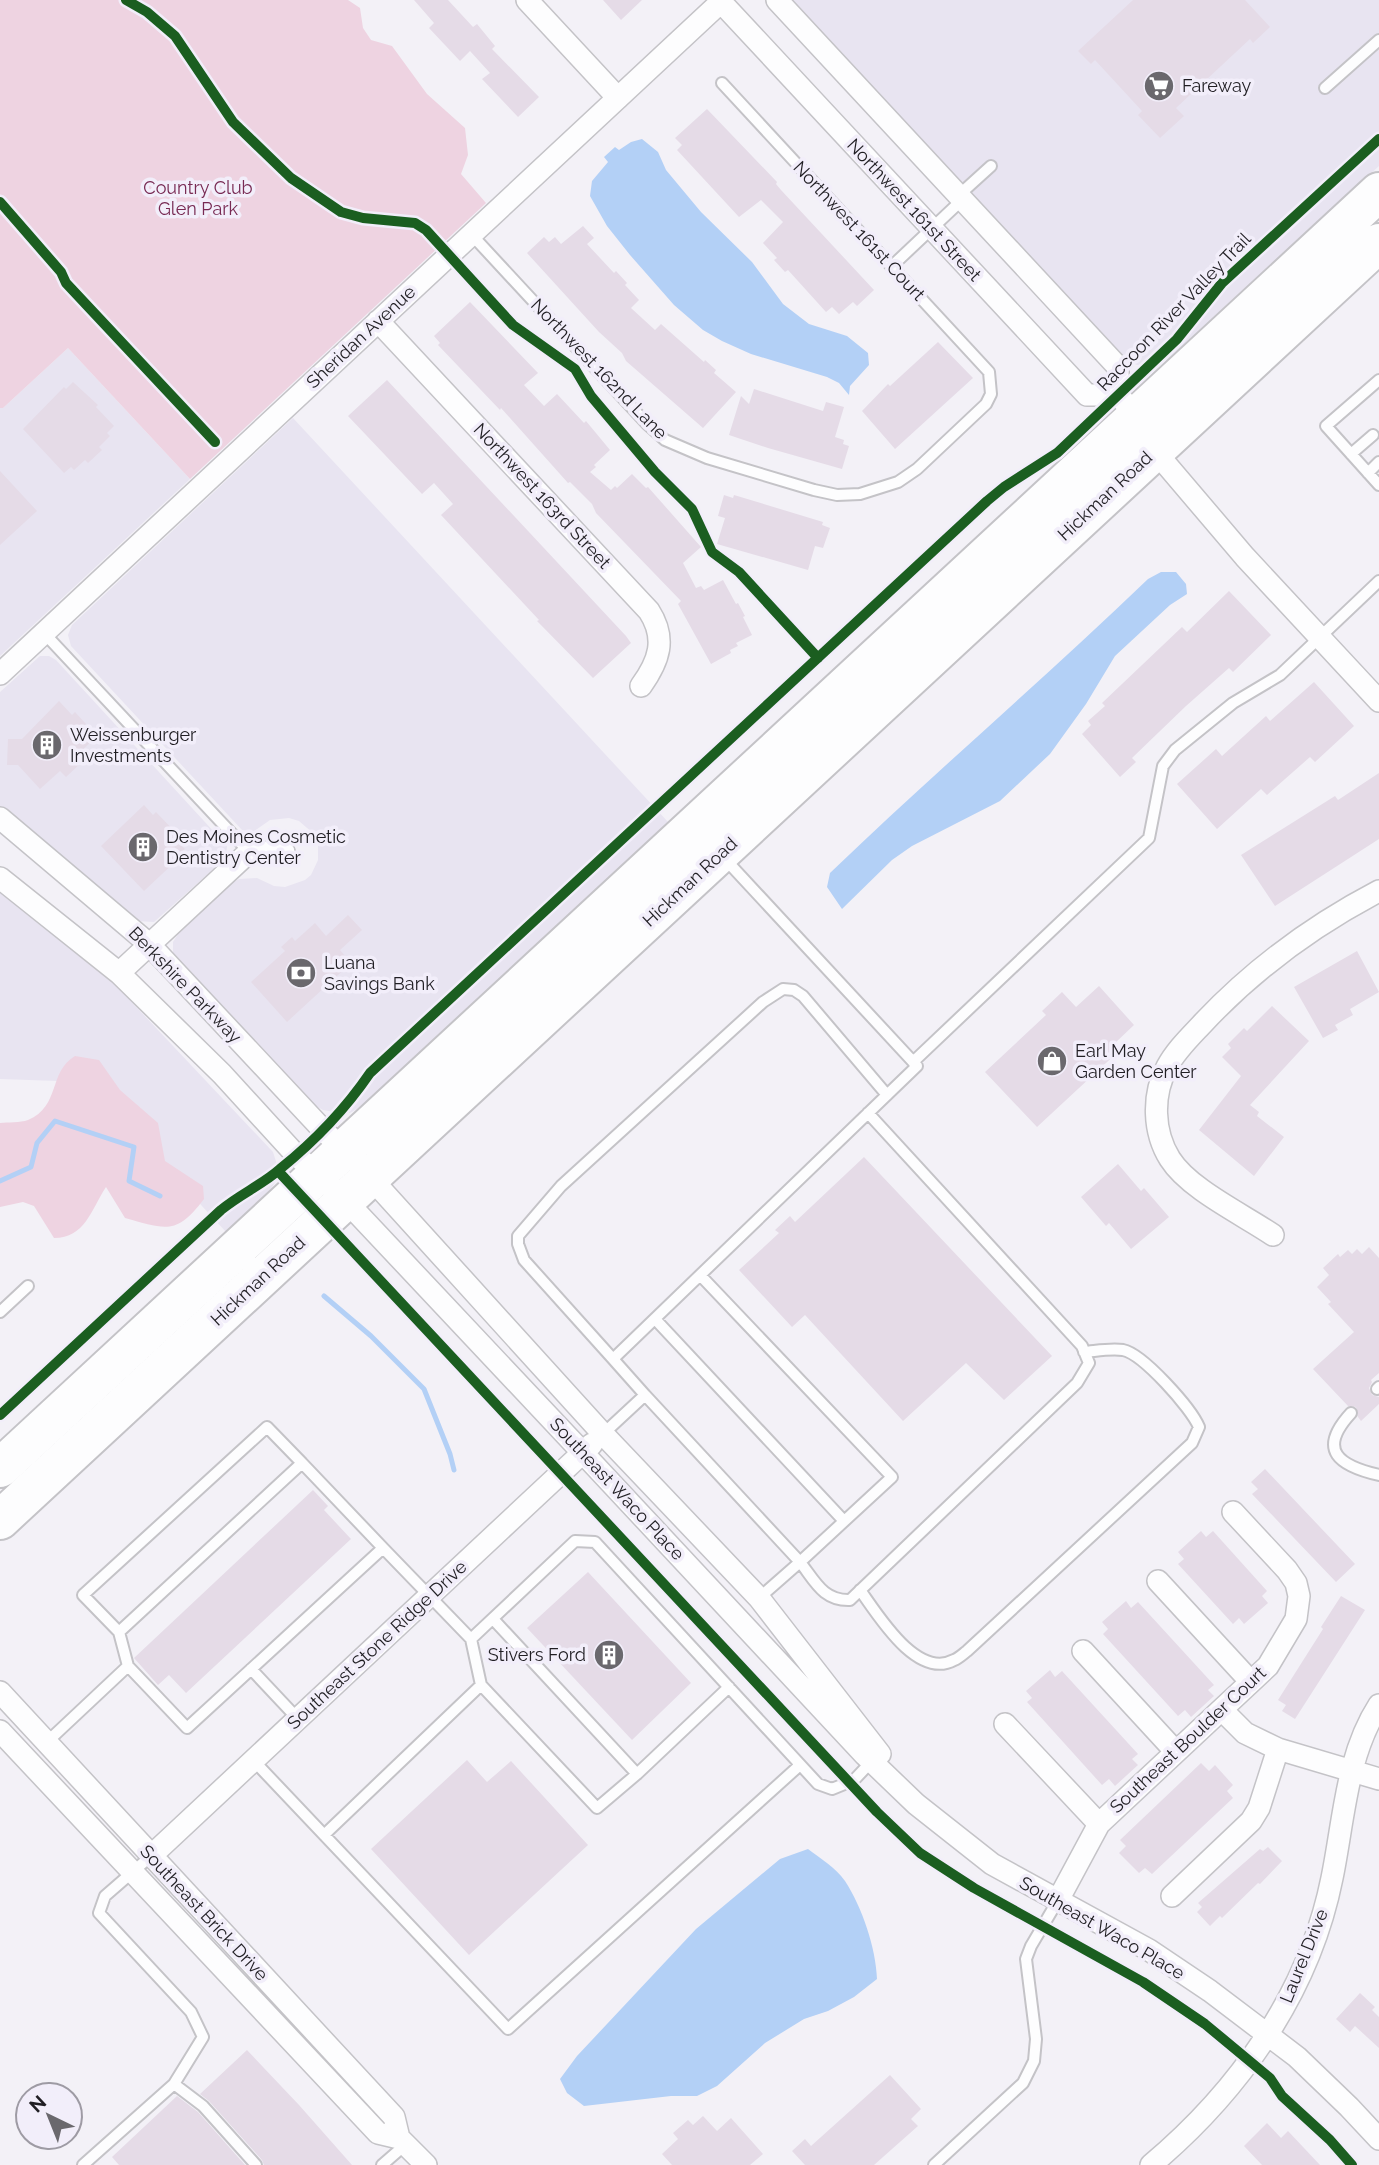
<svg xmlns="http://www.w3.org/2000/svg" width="1379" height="2165" font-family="Raleway,sans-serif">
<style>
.built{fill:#e8e4f1}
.green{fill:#eed3e1}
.water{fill:#b3d0f6}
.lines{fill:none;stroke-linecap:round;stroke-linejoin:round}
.stream{stroke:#b3d0f6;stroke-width:5}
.building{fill:#e5dbe7}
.lane-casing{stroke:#c4c3c7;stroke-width:14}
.street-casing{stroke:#c4c3c7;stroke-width:24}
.highway-casing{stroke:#c4c3c7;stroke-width:42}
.lane{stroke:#fdfdfe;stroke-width:10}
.street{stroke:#fdfdfe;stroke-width:21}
.highway{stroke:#fdfdfe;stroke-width:38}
.cycleway-casing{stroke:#f2eefa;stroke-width:15}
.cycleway{stroke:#1b5e20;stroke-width:10}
.labels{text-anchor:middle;stroke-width:7;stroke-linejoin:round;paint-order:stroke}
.poi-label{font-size:18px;fill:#201e23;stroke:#f2eefa;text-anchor:start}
.park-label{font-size:18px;fill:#782a53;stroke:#f2eefa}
.street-label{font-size:18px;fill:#201e23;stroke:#f2eefa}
</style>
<rect width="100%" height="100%" fill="#f3f1f7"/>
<path class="built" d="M789,0H1379V166L1169,358L1153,366L1137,365L1123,359Z
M68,348L190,479L0,656V408H3Z
M293,418L669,823L367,1103L350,1113H340L323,1110L316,1106L288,1082L173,954V942L180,931L232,883L239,879L257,878L274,886L285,887L305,880L311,875L318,860V844L314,834L299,821L289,818L270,820L253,832L242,830L71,646L68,635L72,625Z
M40,656H49L56,660L227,846L226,858L154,922L136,921L0,810V692Z
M0,887L108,977L273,1152L279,1171L278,1178L266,1196L227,1233L87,1082L0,1079Z"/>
<path class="green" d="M0,0H348L360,8L363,28L371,40L392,46L427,94L465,128L468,155L461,174L486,203L190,479L68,348L3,408H0Z
M75,1056L99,1060L120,1090L158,1123L165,1161L203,1186L204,1199C176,1236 166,1229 125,1218L106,1187C91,1210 85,1238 54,1238L34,1206L23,1202L0,1207V1123C8,1122 20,1123 28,1120C61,1106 48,1072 75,1056Z"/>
<path class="water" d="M642,139L658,152L666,170L701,212L752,262L783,304L809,324L847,336L868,353L869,365L850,386L849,395L839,383L827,377L751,354L722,341L703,330L674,305L630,255L607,226L590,196L592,181L608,162L604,157L615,147L619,150L631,142Z
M1161,572H1176L1186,584L1187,594L1170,605L1115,656L1086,704L1050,754L1000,801L912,846L892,860L842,909L827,887L830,873C934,773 1044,679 1148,579Z
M808,1849C820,1858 836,1868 845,1881C862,1907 876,1948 877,1979L854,1997L828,2011L804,2019L765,2043L717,2086L697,2096H671L584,2106L567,2093L560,2079L577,2056L696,1929L780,1859Z"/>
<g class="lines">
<path class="stream" d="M0,1181L31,1167L37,1143L55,1121L134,1147L129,1181L160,1196
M324,1296L371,1336L424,1389L450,1454L454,1470"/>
</g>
<path class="building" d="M414,0H448L473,27L477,24L495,46L492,49L539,97L518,117L482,79L490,73L470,51L460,61L429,28L434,23Z
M603,0H642L621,20Z
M1133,0H1245L1270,27L1253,43L1250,39L1176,108L1184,116L1160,138L1138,115L1142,111L1095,60L1091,64L1078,51Z
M707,109L777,182L776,184L781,190L874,290L857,306L853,302L839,314L832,307L826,312L788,270L785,272L774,260L777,258L763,243L783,222L761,200L739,217L677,150L682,145L675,138Z
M583,226L594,238L587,244L614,273L616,271L627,283L625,285L639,300L631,308L655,330L661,324L704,362L705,360L716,370L714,373L736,392L703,428L626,361L622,353L599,332L527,253L544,237L549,242L555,237L561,244Z
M470,302L538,373L524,385L544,406L557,394L584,423L586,421L610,450L594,465L596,467L590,472L611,490L615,486L617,488L632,474L646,488L648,487L701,547L683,563L696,588L701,586L704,590L723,580L736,604L738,603L745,616L743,617L752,635L736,643L738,646L730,650L731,653L711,664L678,604L681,601L596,513L592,504L570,482L568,483L501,408L500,410L438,345L440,343L434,336Z
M938,342L973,378L895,449L862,411L888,384L890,386Z
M387,380L626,636L631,643L593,678L537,621L539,620L441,515L453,504L434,483L422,494L348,416Z
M73,382L98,405L96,407L114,426L107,433L110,436L99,447L102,450L88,463L85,460L74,470L71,467L64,473L23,429L64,387L66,389Z
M754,389L823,411L826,402L844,407L835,437L844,440L843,444L849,446L842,469L768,448L729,435L741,396L749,404Z
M0,471L37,511L0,545Z
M724,495L733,498L734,495L823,522L822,525L830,528L823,548L815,546L808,570L717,544L725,518L718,516Z
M1229,591L1271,635L1233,672L1229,668L1186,706L1132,758L1136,762L1120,777L1082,734L1091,725L1088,721L1105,706L1102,703L1182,627L1187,632Z
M1314,682L1354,726L1315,762L1310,757L1267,795L1261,789L1217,829L1177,784L1216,749L1222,756L1266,716L1270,721Z
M59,701L72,715L75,712L86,724L83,727L94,739L75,757L81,763L66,777L60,771L40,789L18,765H7L8,739H22Z
M1379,773V839L1275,906L1241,855L1335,796L1338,800Z
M144,805L153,815L156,812L180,837L176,840L185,849L175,858L177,860L144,891L101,846Z
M348,915L362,930L340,950L351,963L287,1022L251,982L285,951L281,947L292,937L295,941L315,923L326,936Z
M1357,951L1379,992L1350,1009L1353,1015L1335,1025L1338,1030L1323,1038L1294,987Z
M1099,986L1134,1025L1114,1044L1120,1050L1037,1127L985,1072L1046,1015L1042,1011L1062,992L1076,1007Z
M1272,1006L1309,1041L1250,1105L1259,1112L1257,1116L1284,1137L1254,1176L1199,1130L1241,1076L1222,1057L1231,1048L1228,1044L1244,1028L1247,1031Z
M864,1157L1052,1356L1004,1400L966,1363L903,1421L805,1315L792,1327L739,1270L779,1233L775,1230L790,1216L795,1222Z
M1118,1164L1141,1191L1144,1188L1169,1217L1131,1249L1109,1223L1106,1226L1081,1197Z
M1369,1247L1379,1258V1373L1371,1380L1372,1382L1369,1388L1372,1395L1379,1397V1404L1361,1421L1358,1417L1356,1407L1348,1406L1313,1369L1354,1332L1328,1304L1331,1302L1317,1287L1329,1275L1323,1268L1338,1254L1340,1257L1348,1250L1352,1254L1357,1249L1362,1254Z
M1265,1469L1355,1564L1336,1582L1252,1494L1258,1489L1251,1482Z
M313,1490L328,1506L324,1510L351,1539L186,1693L169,1675L158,1685L134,1658Z
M1201,1531L1206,1537L1213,1531L1267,1591L1262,1596L1268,1603L1244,1624L1239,1618L1233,1624L1178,1564L1184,1559L1178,1552Z
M588,1572L691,1683L632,1740L527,1628Z
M1341,1596L1365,1610L1295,1719L1282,1711L1286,1705L1278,1700L1323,1629L1321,1627Z
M1126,1601L1131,1608L1138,1602L1214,1685L1208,1690L1214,1696L1191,1717L1185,1710L1178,1716L1103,1634L1108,1629L1102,1622Z
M1050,1670L1055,1677L1062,1671L1138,1754L1132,1759L1138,1765L1115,1786L1109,1779L1102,1785L1027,1702L1032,1698L1026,1691Z
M467,1760L487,1782L511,1761L588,1845L469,1955L371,1849Z
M1201,1763L1209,1771L1215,1765L1233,1785L1227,1791L1233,1798L1152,1874L1145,1868L1139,1873L1119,1853L1126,1846L1120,1840Z
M1268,1847L1282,1861L1260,1884L1258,1883L1222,1918L1220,1916L1210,1926L1197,1912L1202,1907L1198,1903L1260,1849L1263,1851Z
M1360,1993L1375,2007L1372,2010L1379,2017V2048L1355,2026L1350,2032L1336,2019Z
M247,2050L299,2105L352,2165H264L262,2160L209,2101L200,2094Z
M890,2075L921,2109L911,2119L918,2126L874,2165H805L792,2151L805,2139L811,2146Z
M177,2096L198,2112L245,2165H119L112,2157Z
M703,2116L717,2131L731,2118L763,2154L750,2165H672L662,2154L678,2139L673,2133L688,2120L693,2125Z
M1267,2123L1281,2138L1288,2131L1320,2165H1262L1244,2146Z"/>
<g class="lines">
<g class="lane-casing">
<path id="lane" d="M1325,88L1379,40
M959,195L991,166
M471,234L647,424L665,440L707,458L814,490L837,495L860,494L898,482L917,469L986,404L991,394L989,372L722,83
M892,266L963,199
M1379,380L1326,426L1379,485
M1351,454L1373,435
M1368,473L1379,462
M44,633L249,852
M913,1062L1149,838L1163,766L1175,750L1233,703L1280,675L1379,581
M700,1275L892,1477L800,1562C815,1581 823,1601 850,1600L1077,1383L1089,1363L1082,1346L868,1113
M0,1312L28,1286
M655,1319L844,1521
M613,1359L524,1260L518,1244V1236L561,1186L763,1002L783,989L794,990L803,996L887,1095
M1377,1389L1379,1387
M645,1395L613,1359L917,1066L725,859
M1351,1413C1316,1451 1340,1466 1379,1475
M603,1434L645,1395L800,1562L759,1598
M302,1463L383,1548
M860,1590C878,1615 917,1680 954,1660C959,1658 963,1654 967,1651L1192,1443L1199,1427C1191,1408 1143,1354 1123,1350C1111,1348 1096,1351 1084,1352
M493,1619L637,1774
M119,1632L83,1595L267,1427L302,1463L119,1632L128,1666
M251,1669L298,1719
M481,1685L597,1808L637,1774L729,1687
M47,1742L128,1666L187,1728L383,1548L471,1639L575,1541L595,1542L818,1784L832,1789L854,1780L872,1761
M254,1761L508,2029L800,1765
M324,1835L481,1685L471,1639
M151,1856L105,1896L99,1913L191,2012L203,2037L174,2084L203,2106L256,2165
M83,2165L174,2084
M382,2165L405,2145
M934,2165L1023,2083L1034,2061L1036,2039L1026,1959L1031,1946L1057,1902"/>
</g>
<g class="street-casing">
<path id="street" d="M527,0L618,98
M777,0L1118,367V395L1136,415L1154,450L1245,557L1379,701
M721,2L1087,395H1118
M378,321L649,611C667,639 659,661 641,686
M0,674L723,0
M0,818L149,944L323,1130L358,1164L603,1434L759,1598L880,1754
M0,878L119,973L222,1074L296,1155L345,1200L583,1453L865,1755L916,1804L992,1864L1149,1950L1210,1991L1297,2057L1349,2107L1379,2139
M119,973L249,852H284
M1273,1235C1242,1214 1189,1189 1170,1159C1153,1132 1152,1095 1167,1067C1176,1050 1191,1036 1204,1022C1255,968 1314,925 1379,891
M1158,1581L1251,1682
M1083,1651L1176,1752
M0,1692L394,2117L399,2138
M1222,1710L1245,1733L1278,1749L1379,1779
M1005,1724L1099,1824
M0,1731L378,2133L399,2138L426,2165
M151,1856L592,1444
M1172,1896L1251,1821L1259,1808L1278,1749
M1057,1902L1099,1824L1268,1666L1296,1619L1299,1596L1296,1583L1287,1570L1233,1512
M1151,2165C1239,2091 1309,1993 1332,1878C1344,1820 1346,1756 1379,1705"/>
</g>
<g class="highway-casing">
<path id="highway" d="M0,1468L1379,192
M0,1520L1379,243"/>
</g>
<use href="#lane" class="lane"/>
<use href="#street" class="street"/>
<use href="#highway" class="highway"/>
<g class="cycleway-casing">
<path id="cycleway" d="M126,0L147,12L175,36L233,122L291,178L341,212L363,218L415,223L426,230L513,325L575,369L591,396L655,472L692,509L712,552L739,572L818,658
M0,202L61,272L66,283L215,442
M278,1171L877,1812L920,1853L974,1888L1143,1982L1205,2024L1270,2078L1282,2096L1330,2140L1352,2165
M0,1415L221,1210C240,1194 262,1185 280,1169C316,1140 344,1111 370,1073L987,501L1004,487L1057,453L1177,339L1222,283L1379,139"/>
</g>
<use href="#cycleway" class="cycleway"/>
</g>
<defs>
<g id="supermarket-disc" transform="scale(1.575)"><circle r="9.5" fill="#6a686d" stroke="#f2eefa"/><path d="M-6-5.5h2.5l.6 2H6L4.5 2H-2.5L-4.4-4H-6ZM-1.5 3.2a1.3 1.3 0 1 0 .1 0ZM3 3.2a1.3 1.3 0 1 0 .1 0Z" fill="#fff"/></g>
<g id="building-disc" transform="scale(1.575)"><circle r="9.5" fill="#6a686d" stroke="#f2eefa"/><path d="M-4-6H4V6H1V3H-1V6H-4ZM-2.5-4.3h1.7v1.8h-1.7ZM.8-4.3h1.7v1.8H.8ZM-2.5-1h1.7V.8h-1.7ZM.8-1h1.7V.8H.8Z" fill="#fff"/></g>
<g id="bank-disc" transform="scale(1.575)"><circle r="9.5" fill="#6a686d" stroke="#f2eefa"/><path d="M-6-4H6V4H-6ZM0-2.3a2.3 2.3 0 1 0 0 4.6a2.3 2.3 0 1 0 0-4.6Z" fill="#fff"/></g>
<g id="shop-disc" transform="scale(1.575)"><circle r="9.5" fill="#6a686d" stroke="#f2eefa"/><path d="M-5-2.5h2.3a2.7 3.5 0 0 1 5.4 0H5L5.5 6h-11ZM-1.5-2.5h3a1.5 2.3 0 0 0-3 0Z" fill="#fff"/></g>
</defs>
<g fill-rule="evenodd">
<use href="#supermarket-disc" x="1159" y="86"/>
<use href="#building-disc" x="47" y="745"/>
<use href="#building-disc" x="143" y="847"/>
<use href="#bank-disc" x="301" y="973"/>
<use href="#shop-disc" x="1052" y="1061"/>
<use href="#building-disc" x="609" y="1655"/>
</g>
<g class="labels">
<g class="poi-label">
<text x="1182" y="92">Fareway</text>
<text x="70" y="741">Weissenburger<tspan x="70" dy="21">Investments</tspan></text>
<text x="166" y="843">Des Moines Cosmetic<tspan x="166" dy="21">Dentistry Center</tspan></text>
<text x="324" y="969">Luana<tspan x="324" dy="21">Savings Bank</tspan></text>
<text x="1075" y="1057">Earl May<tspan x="1075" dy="21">Garden Center</tspan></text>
<text x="586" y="1661" text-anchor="end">Stivers Ford</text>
</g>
<g class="park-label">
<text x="198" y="194">Country Club<tspan x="198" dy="21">Glen Park</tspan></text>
</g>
<g class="street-label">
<text transform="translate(914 210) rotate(47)" y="6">Northwest 161st Street</text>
<text transform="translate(859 231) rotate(47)" y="6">Northwest 161st Court</text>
<text transform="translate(1174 312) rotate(-46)" y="6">Raccoon River Valley Trail</text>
<text transform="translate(361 337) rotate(-43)" y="6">Sheridan Avenue</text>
<text transform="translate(599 369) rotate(46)" y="6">Northwest 162nd Lane</text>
<text transform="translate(542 496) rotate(47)" y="6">Northwest 163rd Street</text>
<text transform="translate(1105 496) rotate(-43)" y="6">Hickman Road</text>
<text transform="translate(690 882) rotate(-43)" y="6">Hickman Road</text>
<text transform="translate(185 985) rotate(46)" y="6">Berkshire Parkway</text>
<text transform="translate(258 1281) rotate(-43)" y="6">Hickman Road</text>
<text transform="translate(617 1489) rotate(47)" y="6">Southeast Waco Place</text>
<text transform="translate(377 1645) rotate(-43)" y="6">Southeast Stone Ridge Drive</text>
<text transform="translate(1188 1740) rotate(-43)" y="6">Southeast Boulder Court</text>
<text transform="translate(204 1913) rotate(47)" y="6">Southeast Brick Drive</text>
<text transform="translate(1102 1928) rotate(30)" y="6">Southeast Waco Place</text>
<text transform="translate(1304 1956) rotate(-68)" y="6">Laurel Drive</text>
</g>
</g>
<g transform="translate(49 2116) rotate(317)"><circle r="33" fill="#f2eefa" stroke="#9e9ba4" stroke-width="2"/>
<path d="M0-5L12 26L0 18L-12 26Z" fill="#6a686d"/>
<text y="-10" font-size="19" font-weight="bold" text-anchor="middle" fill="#201e23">N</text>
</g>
</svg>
